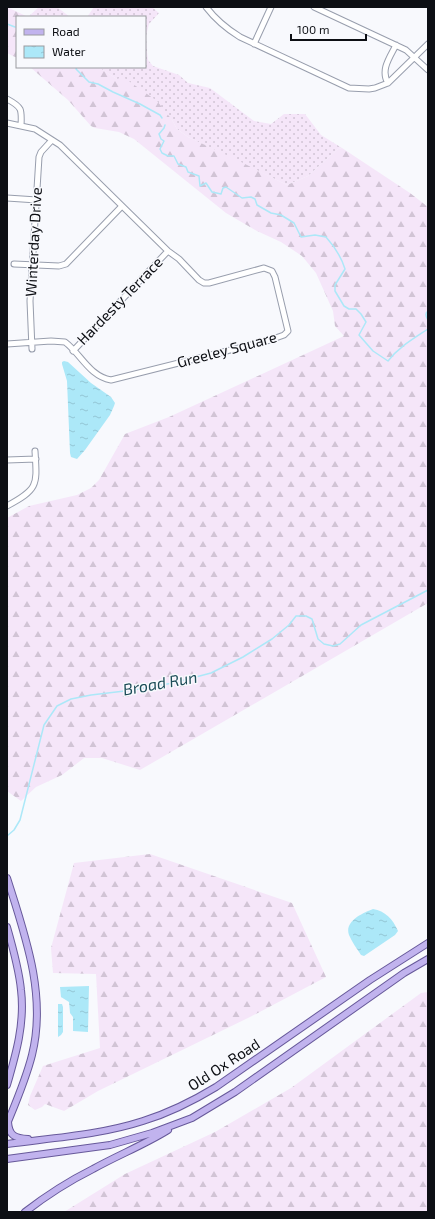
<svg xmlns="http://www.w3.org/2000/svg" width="435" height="1219" font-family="'Exo 2',sans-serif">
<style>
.grass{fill:url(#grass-dots)}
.forest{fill:url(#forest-firs)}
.water{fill:url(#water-ripples)}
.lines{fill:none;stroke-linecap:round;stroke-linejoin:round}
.stream{stroke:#ace8f8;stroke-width:1.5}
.minor-casing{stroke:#989ead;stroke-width:7}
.major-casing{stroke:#67599a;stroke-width:8}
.minor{stroke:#fff;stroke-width:5}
.major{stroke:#c1b3ee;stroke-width:6}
.labels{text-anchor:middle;stroke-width:3;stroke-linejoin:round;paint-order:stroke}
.street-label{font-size:15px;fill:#0d0f14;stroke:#f8f9fd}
.water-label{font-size:16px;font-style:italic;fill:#1c4c58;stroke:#f8f9fd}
</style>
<defs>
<pattern id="grass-dots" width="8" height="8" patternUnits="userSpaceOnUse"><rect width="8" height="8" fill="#f5e6f9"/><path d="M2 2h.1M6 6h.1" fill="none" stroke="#d1c4d5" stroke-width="1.8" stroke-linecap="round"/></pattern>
<pattern id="forest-firs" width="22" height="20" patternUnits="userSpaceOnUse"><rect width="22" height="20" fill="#f5e6f9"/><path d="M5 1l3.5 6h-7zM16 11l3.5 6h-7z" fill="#d1c4d5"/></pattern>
<pattern id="water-ripples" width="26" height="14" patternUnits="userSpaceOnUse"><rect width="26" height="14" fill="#ace8f8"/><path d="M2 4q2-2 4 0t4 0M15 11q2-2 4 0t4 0" fill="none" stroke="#93c6d4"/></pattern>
</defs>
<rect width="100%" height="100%" fill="#f8f9fd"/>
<path class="grass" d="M39,7H57L70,17H28Z
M94,7H152L159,13L149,24L146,36L147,52L148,60L153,66L179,75L188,83L210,88L254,121L271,124L284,114H305L321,135L342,148L338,149L308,176L287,185L188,137L177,129L172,120L117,79L98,67H145V17H87Z"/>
<path class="forest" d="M7,7L28,17H17V58L7,53Z
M30,67H98L117,79L123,77L157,101L172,120L177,129L188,137L237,160L287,185L308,176L338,149L342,148L410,193L428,207V603L140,770L102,758H84L62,775L36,787L21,801L7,791V518L29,506L77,495L91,488L99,480L125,434L169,417L344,336L335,326L333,311L316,273L302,256L281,242L257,231L226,213L134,139L119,132L95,128L91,126L68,100Z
M150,854L292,903L326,977L250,1017L98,1091L64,1111L45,1104L42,1107L35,1110L28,1105L30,1096L43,1066L100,1048L96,974L53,973L51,948L74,863Z
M428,992V1212H64L125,1174L215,1132L291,1088L421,993Z"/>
<path class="water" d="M64,361L68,362L91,383L111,397L115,403L114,406L110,415L85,450L77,459L71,457L70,453L67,381L62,364V362Z
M373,909C385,911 393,919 398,931L395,935L364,956L361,955C357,949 352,942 349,935C344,921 363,913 373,909Z
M89,986L88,1032L73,1031V1017L70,1013L69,1002L61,997L60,987Z
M58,1004H62L63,1007V1032L61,1035L58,1037Z"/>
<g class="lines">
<path class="stream" d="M7,24L15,27
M77,67L76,69L89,82L98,84L113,92L140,104L160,115L162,118
M165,125L164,128L159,134L161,139L164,141L160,149L162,153L168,156H174L178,164L186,167L188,172L199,176L200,186L206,183L212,192L221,194L223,188L226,187L242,198L251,197L255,199L257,205L271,213L281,215L294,223L301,237L315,235L326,237C335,247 341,256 345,269L335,285V291L344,306L349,309H356L361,314L366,322L359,335L373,351L388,361C399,347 413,339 428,329
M428,311C425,313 426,317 428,320
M7,836L14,830L20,820L44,725L57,706L71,699L91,695L133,690L173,683L211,673L243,657L272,639L289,625L296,616H306L312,619L318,639L324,644L333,646L340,644L361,625L428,590"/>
<g class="minor-casing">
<path id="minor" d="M206,7C216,20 227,29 240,37L349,88L369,89L375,88L388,83L428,44
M314,7L406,50L428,70
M254,44L271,7
M388,83C380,70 390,57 396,45
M7,99C22,107 22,109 21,126
M7,123L35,129L60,145L168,251L179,259L199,280L204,283H209L264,268L272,271L275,277L288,331L284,335L270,340L111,380C89,376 81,354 65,342L51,341L7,344
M7,198L37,200
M14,264L59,266L66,264L122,206
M32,349L30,301L39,157L41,152L52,140
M73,351L168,251
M7,460L36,459
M7,506C39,489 37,485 35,451"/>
</g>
<g class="major-casing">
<path id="major" d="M7,878C25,935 47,995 32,1055C26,1079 16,1102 7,1124
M7,927C13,948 19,969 21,990C25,1023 16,1054 7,1085
M8,1122C9,1136 15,1138 28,1139
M7,1144C52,1138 100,1135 143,1121C169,1113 193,1101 216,1087L370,980L428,943
M7,1159L110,1145L152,1133L192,1118L235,1092L404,973L428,959
M25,1212C47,1195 69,1181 93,1169C118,1155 144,1145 168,1130"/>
</g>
<use href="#minor" class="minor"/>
<use href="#major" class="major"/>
</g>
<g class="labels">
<g class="street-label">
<text transform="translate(34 242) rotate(-87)" y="5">Winterday Drive</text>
<text transform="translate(120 301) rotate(-46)" y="5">Hardesty Terrace</text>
<text transform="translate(227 350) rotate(-15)" y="5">Greeley Square</text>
<text transform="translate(224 1065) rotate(-33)" y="5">Old Ox Road</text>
</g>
<g class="water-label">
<text transform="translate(160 683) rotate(-10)" y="6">Broad Run</text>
</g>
</g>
<rect width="435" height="1219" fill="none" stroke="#0d0f14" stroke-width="16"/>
<rect x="16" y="16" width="130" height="52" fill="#f8f9fd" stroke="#9a9ba0"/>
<rect x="24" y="29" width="20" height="6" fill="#c1b3ee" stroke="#9a9ba0"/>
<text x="52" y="36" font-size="12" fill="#0d0f14">Road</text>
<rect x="24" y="46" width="20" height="12" fill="url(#water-ripples)" stroke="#9a9ba0"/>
<text x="52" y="56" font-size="12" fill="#0d0f14">Water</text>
<path d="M291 34v6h75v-6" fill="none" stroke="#0d0f14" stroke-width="2"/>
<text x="297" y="34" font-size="12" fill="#0d0f14" stroke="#f8f9fd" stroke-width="3" paint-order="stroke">100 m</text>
</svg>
